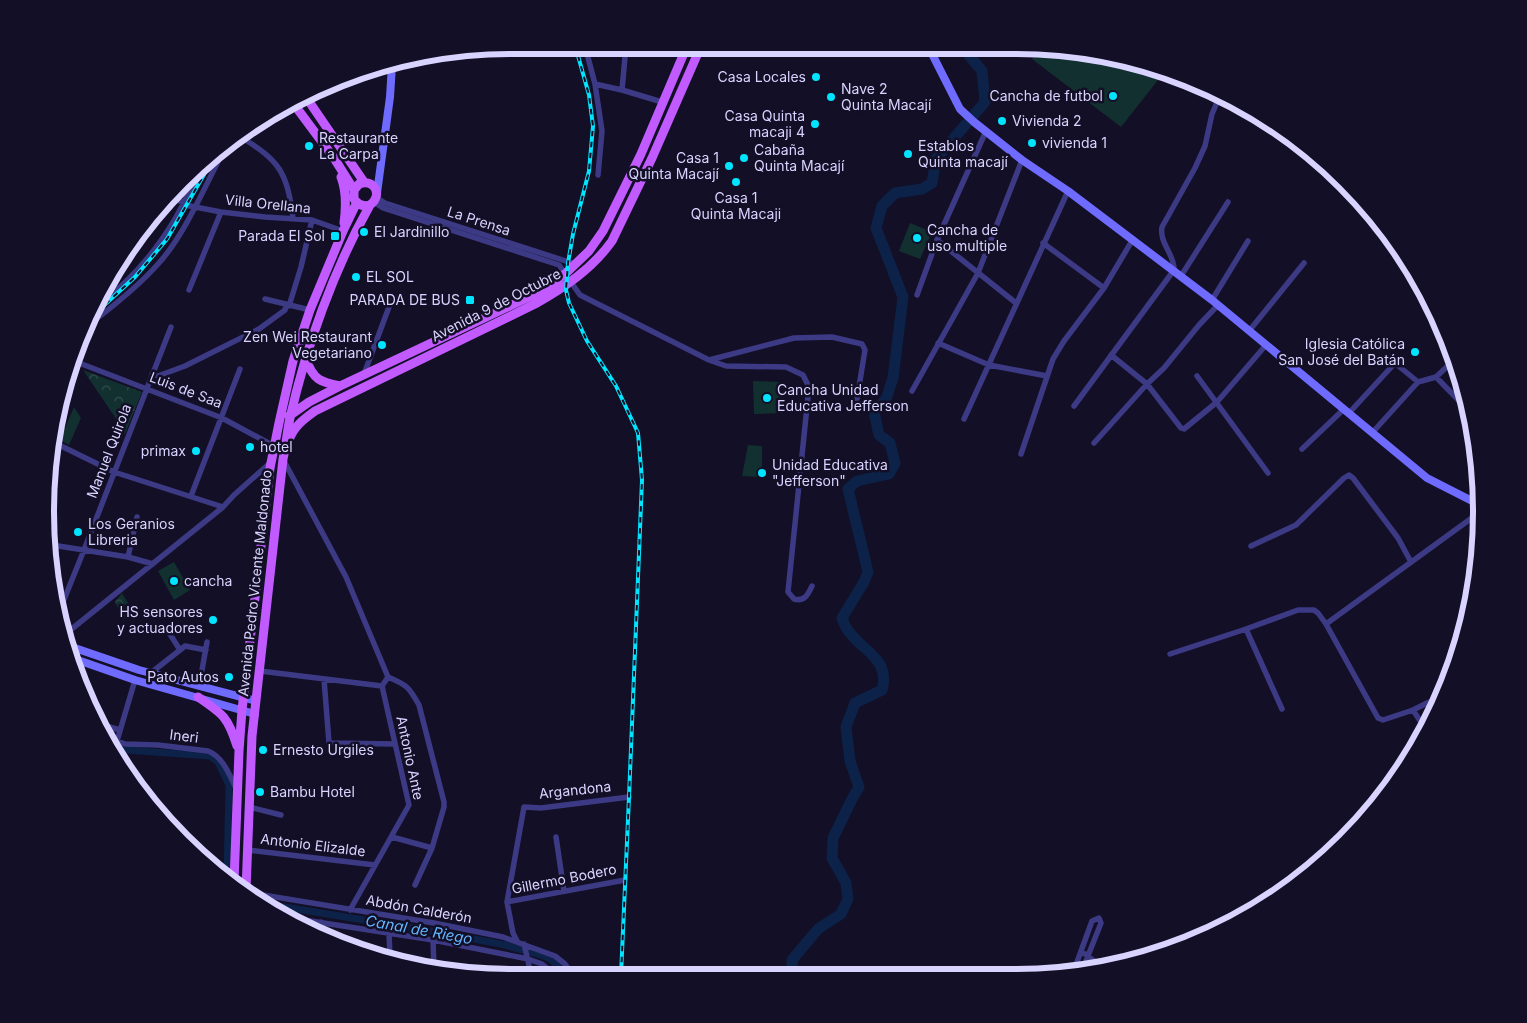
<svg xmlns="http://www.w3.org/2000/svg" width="1527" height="1023" font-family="Inter,sans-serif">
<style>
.forest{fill:url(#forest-crowns)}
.pitch{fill:#12302f}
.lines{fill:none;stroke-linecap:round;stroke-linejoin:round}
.canal{stroke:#0c2248;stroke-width:7}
.river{stroke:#0c2248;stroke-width:11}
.street{stroke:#3d3a85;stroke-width:5.5}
.secondary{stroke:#6f6bff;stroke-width:8}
.primary{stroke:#c25bff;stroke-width:9}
.rail-casing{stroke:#00e5ff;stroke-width:4}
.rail{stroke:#130f26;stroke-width:2;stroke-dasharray:5.5;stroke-linecap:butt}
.poi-dot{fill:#00e5ff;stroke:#130f26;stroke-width:2}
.labels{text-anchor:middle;stroke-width:5;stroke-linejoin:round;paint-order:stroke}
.poi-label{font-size:14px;fill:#d9d4ff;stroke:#130f26;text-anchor:start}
.street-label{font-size:14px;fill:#d9d4ff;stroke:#130f26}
.water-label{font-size:15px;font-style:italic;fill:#62b6ff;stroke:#130f26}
.rim{fill:none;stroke:#d9d4ff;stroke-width:6}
</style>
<defs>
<pattern id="forest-crowns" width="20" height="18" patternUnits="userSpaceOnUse" patternTransform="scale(1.25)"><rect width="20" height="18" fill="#12302f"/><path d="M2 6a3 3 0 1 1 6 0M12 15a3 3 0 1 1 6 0" fill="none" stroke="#344d4e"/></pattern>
</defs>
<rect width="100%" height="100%" fill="#130f26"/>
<path class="forest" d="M83,370L142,392L125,434L121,430L115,428L119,423Z
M122,593L133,611L124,619L115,602Z"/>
<path class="pitch" d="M1039,49H1077L1162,75L1121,127L1032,59Z
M910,223L932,232L920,259L899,251Z
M753,381L780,382L781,413L754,414Z
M74,407L81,418L69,445L60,440Z
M748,445L762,446V477L742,476Z
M174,562L190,590L174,600L158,571Z"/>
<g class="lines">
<path class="canal" d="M111,749L197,755L210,756L218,762L229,785L227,878
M266,904L419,929L506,945C519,951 535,951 548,958C555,961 560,969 564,975"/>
<path class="river" d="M792,976V960L818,929L841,914L848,899L846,883L832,858L833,838L852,799L859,787L850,761L846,727L855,703L882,690C891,658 861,651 847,629C845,626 843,621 842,618L864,582L868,572L848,489L857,481L889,474L895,463L890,443L879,435L874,412L886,399L893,378L903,297L876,228L882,206L895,193L922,189L932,183L936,159L985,102L982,71L963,48"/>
<path class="street" d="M585,46L595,84L602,131L598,175
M595,84L622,90L662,102
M622,90L626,46
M239,136C279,160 287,171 293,218
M173,198L190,206L221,212L265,217L312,220L343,231
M377,198L385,203L575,264
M374,202L383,208L559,265L580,295L709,360L726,366L786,367L803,375L809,387L788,592L794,599C805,602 808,594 812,586
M937,240L1016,303
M1043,243L1104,288
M1181,276L1228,202
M189,290L221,212
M917,295L937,240L986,131
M265,299L310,310
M1212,300L1248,241
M289,306L301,267L312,220
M96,307C127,284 155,253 175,219C183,205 190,189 198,175
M83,329C110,309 137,288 159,263C185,234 205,186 224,150
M1249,331L1304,263
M938,343L989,365L1047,376
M1111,355L1147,384L1181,428L1184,429L1217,402L1266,345
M709,360L794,338L832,337L862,344L865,350L864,356L857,399
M74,361L222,418L274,446L285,449
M152,374L158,376L185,366L259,329L285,310L286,305
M364,374L392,299
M1197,376L1268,473
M1436,377L1470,412
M912,391L978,273L1022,160
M1074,406L1174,270C1175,255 1159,243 1162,227L1195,168L1205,146L1212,114L1221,93
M1349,413L1395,363L1418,382
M964,419L1068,191
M1372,433L1418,382L1436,377L1454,360
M55,443L114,472L223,507
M1094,443L1147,384L1164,368L1199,325L1218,305
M1302,449L1344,409
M1021,454L1053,359L1064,341L1104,288L1133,239
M284,461L346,577L388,677
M191,496L240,369
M52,545L128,557L153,564
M1251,546L1296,525L1344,478L1349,475L1353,478L1398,538L1411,562
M128,557L137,517
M59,612L84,550L171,327
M1326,624L1480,512
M1246,629L1282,709
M168,631L180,650L185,646L206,650
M63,636L223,507L234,495L270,463
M1170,654L1246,629L1298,610H1314L1318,613L1326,624L1378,718L1383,720L1413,710
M260,671L382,686L388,677C407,685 409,687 419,705L444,802V807L432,848L415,885
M152,672L180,650
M324,679L329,743L395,744
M199,687L207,642
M99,724L120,730
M1426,730L1413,710L1427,703L1441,697
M117,741L135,680
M107,743L117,741L125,744L158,745L208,751C223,757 229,774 236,788
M249,807L281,815
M392,837L432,848
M556,837L564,891
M247,850L375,865
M251,893L434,923L503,937L555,956L565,964L573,975
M507,902L625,880
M350,910L409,805L382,686
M285,917L433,940L528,959L542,964L554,974
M321,922V935
M389,933L390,956
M433,940L434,969
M517,941L513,933L507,902L524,807L541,808L629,797
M524,944L531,974
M1085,954L1103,968
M1073,973L1092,921L1099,918L1101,923L1082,971"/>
<path class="secondary" d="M929,48L960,109L974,122L1022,160L1068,191L1212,300L1427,478L1480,505
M377,193L390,97L392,65
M66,645L139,670L256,701
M72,658L135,680L255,714"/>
<path class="primary" d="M308,100L364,182
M296,107L334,158L354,190
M341,177C347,192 346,208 344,223
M306,360C314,380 320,382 340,386
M289,416L309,402L340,386L531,296L552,284L566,273L589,251L603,231L641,154L687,46
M289,440C294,426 304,419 315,411L535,304C565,287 592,269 612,241L652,158L701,46
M198,697C223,714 228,717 237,746
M234,882L239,751L242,710L270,468L279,423L293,361L310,310L343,231L357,202
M246,890L252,736L283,459C286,446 287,432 290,418C306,347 334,269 370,205C383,196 375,178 359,184L354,190V199C358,205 363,207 370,205"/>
<g class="rail-casing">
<path id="rail" d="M575,45L589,95L593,126L589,171L573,234L568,263L566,290L569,303L587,341L616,386L638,433L642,480L629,797L621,975
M89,319L135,277L167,239L210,164"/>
</g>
<use href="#rail" class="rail"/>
</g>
<g class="poi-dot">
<circle cx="816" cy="77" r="5"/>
<circle cx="1113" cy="96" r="5"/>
<circle cx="831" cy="97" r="5"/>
<circle cx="1002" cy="121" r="5"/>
<circle cx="815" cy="124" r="5"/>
<circle cx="1032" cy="143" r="5"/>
<circle cx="309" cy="146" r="5"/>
<circle cx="908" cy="154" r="5"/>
<circle cx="744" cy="158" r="5"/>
<circle cx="729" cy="166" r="5"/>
<circle cx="736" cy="182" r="5"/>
<circle cx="364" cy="232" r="5"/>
<rect x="330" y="231" width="10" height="10" rx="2.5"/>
<circle cx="917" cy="238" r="5"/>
<circle cx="356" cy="277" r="5"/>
<rect x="465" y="295" width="10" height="10" rx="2.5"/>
<circle cx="382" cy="345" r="5"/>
<circle cx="1415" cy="352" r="5"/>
<circle cx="767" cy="398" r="5"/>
<circle cx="250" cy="447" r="5"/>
<circle cx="196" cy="451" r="5"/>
<circle cx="762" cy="473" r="5"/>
<circle cx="78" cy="532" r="5"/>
<circle cx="174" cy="581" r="5"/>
<circle cx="213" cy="620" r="5"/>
<circle cx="229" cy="677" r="5"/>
<circle cx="263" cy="750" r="5"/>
<circle cx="260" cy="792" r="5"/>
</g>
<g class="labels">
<g class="poi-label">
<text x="806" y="82" text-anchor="end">Casa Locales</text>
<text x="841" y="94">Nave 2<tspan x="841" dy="16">Quinta Macají</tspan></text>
<text x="1103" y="101" text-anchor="end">Cancha de futbol</text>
<text x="805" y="121" text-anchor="end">Casa Quinta<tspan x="805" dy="16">macaji 4</tspan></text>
<text x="1012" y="126">Vivienda 2</text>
<text x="319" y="143">Restaurante<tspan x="319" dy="16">La Carpa</tspan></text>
<text x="1042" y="148">vivienda 1</text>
<text x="918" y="151">Establos<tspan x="918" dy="16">Quinta macají</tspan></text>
<text x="754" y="155">Cabaña<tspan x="754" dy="16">Quinta Macají</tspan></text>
<text x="719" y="163" text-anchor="end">Casa 1<tspan x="719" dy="16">Quinta Macají</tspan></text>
<text x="736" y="203" text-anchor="middle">Casa 1<tspan x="736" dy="16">Quinta Macaji</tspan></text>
<text x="927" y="235">Cancha de<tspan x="927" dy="16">uso multiple</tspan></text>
<text x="374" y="237">El Jardinillo</text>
<text x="325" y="241" text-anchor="end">Parada El Sol</text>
<text x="366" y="282">EL SOL</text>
<text x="460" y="305" text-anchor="end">PARADA DE BUS</text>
<text x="372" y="342" text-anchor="end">Zen Wei Restaurant<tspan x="372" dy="16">Vegetariano</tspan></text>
<text x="1405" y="349" text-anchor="end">Iglesia Católica<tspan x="1405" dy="16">San José del Batán</tspan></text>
<text x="777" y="395">Cancha Unidad<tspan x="777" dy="16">Educativa Jefferson</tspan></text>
<text x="260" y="452">hotel</text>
<text x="186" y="456" text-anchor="end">primax</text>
<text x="772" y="470">Unidad Educativa<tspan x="772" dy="16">"Jefferson"</tspan></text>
<text x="88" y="529">Los Geranios<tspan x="88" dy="16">Libreria</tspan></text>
<text x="184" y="586">cancha</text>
<text x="203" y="617" text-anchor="end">HS sensores<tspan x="203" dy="16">y actuadores</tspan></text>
<text x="219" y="682" text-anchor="end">Pato Autos</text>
<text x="273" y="755">Ernesto Urgiles</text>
<text x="270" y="797">Bambu Hotel</text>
</g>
<g class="street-label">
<text transform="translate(268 204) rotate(6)" y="5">Villa Orellana</text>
<text transform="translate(479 221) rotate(18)" y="5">La Prensa</text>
<text transform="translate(496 305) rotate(-27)" y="5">Avenida 9 de Octubre</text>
<text transform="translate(186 390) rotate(21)" y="5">Luis de Saa</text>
<text transform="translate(109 451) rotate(-69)" y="5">Manuel Quirola</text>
<text transform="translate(255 583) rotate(-84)" y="5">Avenida Pedro Vicente Maldonado</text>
<text transform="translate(184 736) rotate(7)" y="5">Ineri</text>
<text transform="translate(410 758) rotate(78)" y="5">Antonio Ante</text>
<text transform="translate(575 790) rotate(-6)" y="5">Argandona</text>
<text transform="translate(313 845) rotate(7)" y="5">Antonio Elizalde</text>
<text transform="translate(564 879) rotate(-11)" y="5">Gillermo Bodero</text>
<text transform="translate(419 909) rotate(10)" y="5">Abdón Calderón</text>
</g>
<g class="water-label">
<text transform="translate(419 930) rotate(10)" y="5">Canal de Riego</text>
</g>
</g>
<path d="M0 0H1527V1023H0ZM511 54H1016A457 457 0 0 1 1473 511V512A457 457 0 0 1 1016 969H511A457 457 0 0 1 54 512V511A457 457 0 0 1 511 54Z" fill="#130f26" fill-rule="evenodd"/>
<path class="rim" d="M511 54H1016A457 457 0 0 1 1473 511V512A457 457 0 0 1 1016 969H511A457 457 0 0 1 54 512V511A457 457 0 0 1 511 54Z"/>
</svg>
